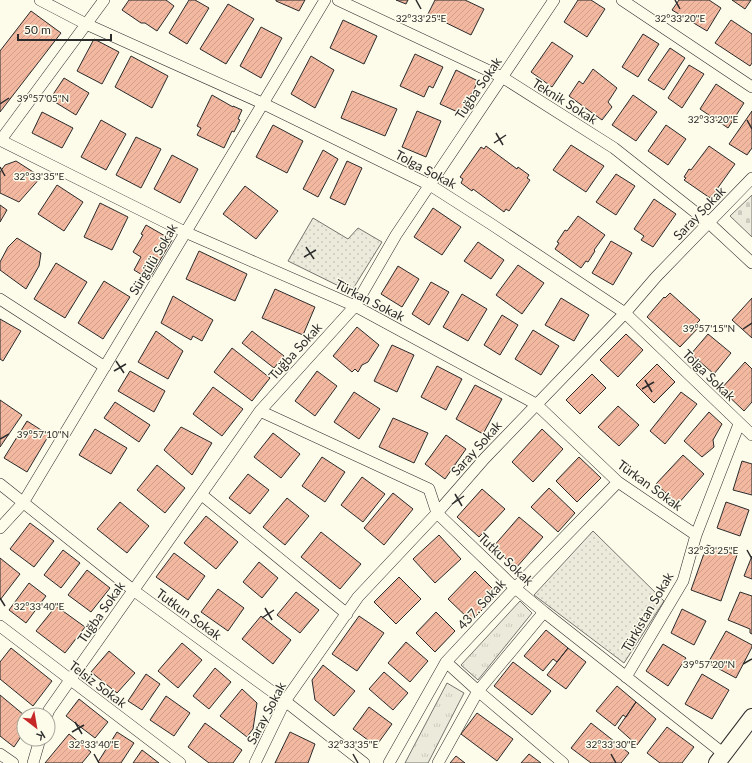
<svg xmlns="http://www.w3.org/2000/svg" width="752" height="763" font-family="Lato,sans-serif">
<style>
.grass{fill:url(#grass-tufts);stroke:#74746e}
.cemetery{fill:url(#cemetery-stones);stroke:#74746e}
.park{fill:url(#park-dots);stroke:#74746e}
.building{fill:url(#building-hatch);stroke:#2b2b2b}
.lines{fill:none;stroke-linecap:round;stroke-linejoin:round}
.street-casing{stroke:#2b2b2b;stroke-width:12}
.secondary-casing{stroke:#2b2b2b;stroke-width:18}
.street{stroke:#fdfbea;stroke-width:11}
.secondary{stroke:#fdfbea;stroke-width:16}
.ticks{fill:none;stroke:#2b2b2b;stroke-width:1.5}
.labels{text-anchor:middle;stroke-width:3;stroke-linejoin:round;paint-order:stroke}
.street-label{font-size:13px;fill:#2b2b2b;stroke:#fdfbea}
.ticks-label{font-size:10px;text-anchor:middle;fill:#2b2b2b;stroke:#fdfbea;stroke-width:3;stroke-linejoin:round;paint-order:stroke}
</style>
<defs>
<pattern id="grass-tufts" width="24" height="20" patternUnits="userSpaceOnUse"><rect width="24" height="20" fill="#ecebdb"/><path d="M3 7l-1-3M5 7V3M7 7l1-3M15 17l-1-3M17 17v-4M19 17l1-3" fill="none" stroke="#cbcabc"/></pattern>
<pattern id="cemetery-stones" width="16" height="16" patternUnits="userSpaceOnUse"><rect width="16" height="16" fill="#ecebdb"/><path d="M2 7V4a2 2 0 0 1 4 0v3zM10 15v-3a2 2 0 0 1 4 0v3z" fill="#cbcabc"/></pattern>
<pattern id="park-dots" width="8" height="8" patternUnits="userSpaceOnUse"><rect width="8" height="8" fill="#ecebdb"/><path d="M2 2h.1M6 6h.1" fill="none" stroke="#cbcabc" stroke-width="1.8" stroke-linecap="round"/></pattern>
<pattern id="building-hatch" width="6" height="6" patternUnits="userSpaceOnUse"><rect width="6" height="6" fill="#f2b8a0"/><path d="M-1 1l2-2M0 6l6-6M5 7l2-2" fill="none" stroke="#d09e8a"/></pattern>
</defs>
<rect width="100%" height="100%" fill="#fdfbea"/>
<path class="grass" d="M520,601L532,613L478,680L461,665Z
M447,683L464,693L428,763H405Z"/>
<path class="cemetery" d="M752,195V237L730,216Z"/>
<path class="park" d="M313,218L348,239L358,228L382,242L351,292L288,261Z
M593,531L664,601L624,663L534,595Z"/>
<path class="building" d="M129,0H166L174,6L157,31L145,23H141L122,10Z
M189,0H195L209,8L187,44L169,33Z
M276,0H305L299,11L276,1Z
M396,0H408L406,4Z
M435,0H465L484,9L471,35L428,14Z
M578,0H591L605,9L587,37L564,22Z
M679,0H709L721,8L707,31L672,10Z
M732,0H751L745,9Z
M228,4L254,19L226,64L200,49Z
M31,11L61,33L0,112V51Z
M343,20L377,36L364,64L330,48Z
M731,20L752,34V63L750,66L715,43Z
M261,27L282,38L261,78L240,66Z
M643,34L659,44L638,77L622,67Z
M94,39L119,52L102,84L77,71Z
M552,42L573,56L552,87L531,72Z
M670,48L685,58L664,90L648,80Z
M415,54L443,67L433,88L429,86L424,97L400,86Z
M131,56L168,76L152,108L115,87Z
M311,56L334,70L315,108L291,94Z
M689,65L704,74L682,108L668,98Z
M593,69L617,88L608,102L612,107L602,120L569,96L579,81L583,84Z
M456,70L478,81L462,114L440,104Z
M64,78L89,93L76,115L50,99Z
M716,84L744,103L728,128L700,109Z
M352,91L397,109L385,136L341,118Z
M212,95L233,107V106L242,110L238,119L240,120L234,132L232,131L224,148L197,135L201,128L197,126Z
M633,95L657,112L636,141L612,125Z
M417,111L441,121L426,157L402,147Z
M752,111V148L747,155L729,144Z
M42,112L73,128L62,148L32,133Z
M101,120L126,134L106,170L81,157Z
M273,125L303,141L287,173L256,157Z
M666,125L686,139L668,165L648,151Z
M136,137L161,149L141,188L116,175Z
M571,145L604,166L586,192L553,170Z
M486,146L517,169L518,167L529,175L527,178L530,180L509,211L506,209L504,212L473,189L472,191L461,183L463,179L460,177L481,147L484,149Z
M709,146L735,164L717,189L719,190L713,198L711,196L710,198L684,180L686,178L684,177L689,169L691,170Z
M323,150L338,159L318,197L303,189Z
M172,155L198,169L180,203L154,189Z
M16,161L41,177L19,202L0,193V172L5,165Z
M347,161L362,168L345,205L330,198Z
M616,174L635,186L616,215L596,202Z
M57,185L83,202L64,231L38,214Z
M245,186L278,211L256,239L223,214Z
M654,199L676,214L653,247L641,240L644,236L634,229Z
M100,203L128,217L112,250L84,237Z
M0,205L7,210L0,222Z
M433,208L461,227L442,255L414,237Z
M578,216L605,235L594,250L595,251L588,262L586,261L581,268L555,249L559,243L557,242L565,230L567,231Z
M146,225L172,240L149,279L134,270L141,257L133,252L143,235L141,234Z
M17,238L41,253L39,266L26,289L0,270V262L8,247Z
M611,241L632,253L613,285L592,273Z
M478,242L504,260L491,279L464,261Z
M199,251L247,274L235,301L186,279Z
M56,263L87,282L65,318L34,299Z
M518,265L544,283L522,314L496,295Z
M398,266L419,279L402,307L381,294Z
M104,281L130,297L103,339L78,323Z
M431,282L449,292L429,325L412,314Z
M275,289L315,307L303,335L262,318Z
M670,293L700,320L697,323L700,326L680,347L647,317L664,297L665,298Z
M462,294L487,309L468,341L443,327Z
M173,296L213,320L202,341L193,336L191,340L161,323Z
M561,298L589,315L574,341L545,325Z
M752,298V338L732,320Z
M502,315L518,325L500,355L484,345Z
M0,319L21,331L3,361L0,359Z
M357,327L379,345L368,362L362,365L358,372L355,369L352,372L333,356Z
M533,330L559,346L541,375L515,359Z
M156,331L183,351L168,379L138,362Z
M252,331L284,356L274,368L242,343Z
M626,334L643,350L618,377L600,360Z
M708,334L731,353L714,374L691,354Z
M392,345L414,355L397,392L374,381Z
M232,348L270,378L252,401L214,372Z
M745,362L752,369V402L744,411L721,389Z
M657,364L675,382L654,403L636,385Z
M437,366L462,379L446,410L421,397Z
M130,371L165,391L154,412L118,391Z
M317,371L337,386L315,416L295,401Z
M592,374L606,388L580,414L566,400Z
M475,385L502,399L483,434L456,419Z
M213,387L243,409L222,436L193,414Z
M354,392L380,409L359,439L334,422Z
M681,392L697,404L665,444L650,431Z
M0,400L22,415L0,447Z
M115,402L150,425L139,442L104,418Z
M618,406L639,425L619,446L598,427Z
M709,412L722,424L713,440L714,447L702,457L684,441Z
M393,418L428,433L414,463L379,447Z
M27,421L49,435L27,472L4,458Z
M181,427L212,443L192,475L164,450Z
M95,429L127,448L111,474L79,455Z
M542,429L563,449L533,482L512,462Z
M273,433L300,454L281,478L254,457Z
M446,435L466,449L445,479L425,464Z
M683,455L704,474L678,504L656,484Z
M322,457L345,472L325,502L302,486Z
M579,457L601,478L577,502L556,481Z
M742,461L752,464V495L733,490Z
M157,465L185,488L165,513L137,490Z
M248,474L269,490L250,514L229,498Z
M362,477L385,494L363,522L341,505Z
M549,488L575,513L558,532L531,507Z
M482,489L505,509L479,537L457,517Z
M393,493L413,509L384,545L364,528Z
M287,498L309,516L285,545L263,527Z
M120,502L149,526L127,553L97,529Z
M726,502L749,510L740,536L717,528Z
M206,516L238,542L216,569L184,543Z
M519,517L543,537L516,568L493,547Z
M30,523L54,541L34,567L10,549Z
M321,532L361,564L340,589L301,557Z
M439,535L461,559L435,583L413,559Z
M707,545L737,555L721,601L691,590Z
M63,550L80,563L61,588L44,575Z
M174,553L205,576L188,600L156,577Z
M752,556V579L744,576Z
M0,558L20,574L0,600Z
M259,562L278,578L262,598L243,582Z
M87,570L110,588L91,612L68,595Z
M475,571L498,594L471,621L448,599Z
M399,577L421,599L396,624L374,602Z
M29,583L46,596L26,623L9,610Z
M218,589L244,608L228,631L201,612Z
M296,592L319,610L300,633L277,615Z
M740,592L752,596V634L750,633V629L728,620Z
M56,606L85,627L65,653L36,631Z
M682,609L706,621L694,645L671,633Z
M436,612L455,631L435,652L416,633Z
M261,616L291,640L273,664L242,639Z
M359,616L384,633L357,671L332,654Z
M546,630L568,648L557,662L553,659L543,671L524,656Z
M726,631L752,645V647L736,678L708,663Z
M406,642L428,661L410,682L388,663Z
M182,643L202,660L178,688L158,671Z
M663,644L686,658L668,686L646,671Z
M11,648L52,681L33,706L0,679V662Z
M568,648L586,662L566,689L547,675Z
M109,651L135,673L117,693L91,672Z
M513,662L551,691L532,715L494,686Z
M323,665L355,691L334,716L315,700L312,680Z
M215,668L231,682L209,709L193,696Z
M384,672L408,693L393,710L369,689Z
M146,674L160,684L142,710L128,701Z
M702,674L729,690L712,719L685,704Z
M617,686L636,702L626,717L623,715L615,726L596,711Z
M242,689L257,703L253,729L247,737L220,716Z
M0,695L24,715V732L14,747L0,736Z
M166,696L190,713L174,736L150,720Z
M79,699L108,722L95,738L66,716Z
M636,702L656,719L637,745L618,728Z
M369,707L392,724L376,746L353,729Z
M477,713L513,739L497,761L461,734Z
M205,723L242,750L233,763H209L188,747Z
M591,723L629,753L621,763H591L571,748Z
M667,727L694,747L682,763H660L647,753Z
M117,732L134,743L121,763H100L98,762Z
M290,732L315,744L308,763H275Z
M69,734L91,752L82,763H45Z
M142,750L159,763H133Z
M529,754L541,763H521Z
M456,756L465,763H450Z"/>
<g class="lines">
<g class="street-casing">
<path id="street" d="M40,0L86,24L262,103L430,185L491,224L625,313L752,435
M338,0L502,77L614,148L709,223L752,263
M622,0L752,87
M0,140L185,232L355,306L536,404L618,482L696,535
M0,141L104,0
M0,299L105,367
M260,411L429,489L437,513L515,588L544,612L724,754
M0,484L133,590L285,701L364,763
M202,495L347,614
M0,528L23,503L325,0
M0,626L180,763
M446,662L478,691L563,763
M626,677L683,581L696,535L739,424
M47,715L49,710L70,680L260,411L355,306L396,235L554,0
M0,754L13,763
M33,763L40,739
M255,763L285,701L358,597L437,513L485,458L625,313L656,277L752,178
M389,763L446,662L515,588L618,482
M438,763L478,691L544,612"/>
</g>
<g class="secondary-casing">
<path id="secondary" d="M717,763L752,717"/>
</g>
<use href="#street" class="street"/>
<use href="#secondary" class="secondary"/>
</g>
<path class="ticks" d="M416,0L421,9M675,0L680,9M0,104L9,98M747,120L752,129M496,133L503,145M494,143L506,135M0,167L5,176M306,247L314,259M304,257L316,250M743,329L752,323M116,361L124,373M114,371L126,364M645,380L652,392M642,389L654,382M0,439L9,434M455,494L462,506M452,504L464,496M747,550L752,559M0,598L5,606M265,608L272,620M262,618L274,610M743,664L752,659M75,722L82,734M72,732L84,725M94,754L99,763M353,754L358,763M611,754L616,763"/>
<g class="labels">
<g class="street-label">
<text transform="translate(478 88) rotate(-56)" y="5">Tuğba Sokak</text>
<text transform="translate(565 101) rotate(32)" y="5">Teknik Sokak</text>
<text transform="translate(426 169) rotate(28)" y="5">Tolga Sokak</text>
<text transform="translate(699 213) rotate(-46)" y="5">Saray Sokak</text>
<text transform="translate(153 259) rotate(-59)" y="5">Sürgülü Sokak</text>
<text transform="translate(370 300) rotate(27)" y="5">Türkan Sokak</text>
<text transform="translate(295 351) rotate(-48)" y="5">Tuğba Sokak</text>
<text transform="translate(709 375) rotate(44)" y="5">Tolga Sokak</text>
<text transform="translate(476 448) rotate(-48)" y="5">Saray Sokak</text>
<text transform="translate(650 485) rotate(36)" y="5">Türkan Sokak</text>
<text transform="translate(506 559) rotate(43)" y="5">Tutku Sokak</text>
<text transform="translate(481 604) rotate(-47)" y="5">437. Sokak</text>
<text transform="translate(101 612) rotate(-55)" y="5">Tuğba Sokak</text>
<text transform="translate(647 612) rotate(-60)" y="5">Türkistan Sokak</text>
<text transform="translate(189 614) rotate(36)" y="5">Tutkun Sokak</text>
<text transform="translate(98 684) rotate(37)" y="5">Telsiz Sokak</text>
<text transform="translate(266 713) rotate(-62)" y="5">Saray Sokak</text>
</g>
</g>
<g class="ticks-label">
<text x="421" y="22">32°33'25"E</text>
<text x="680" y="22">32°33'20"E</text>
<text x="43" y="102">39°57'05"N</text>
<text x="713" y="123">32°33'20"E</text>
<text x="39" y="180">32°33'35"E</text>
<text x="709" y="332">39°57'15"N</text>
<text x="43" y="438">39°57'10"N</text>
<text x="713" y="554">32°33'25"E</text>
<text x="39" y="610">32°33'40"E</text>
<text x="709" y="668">39°57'20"N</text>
<text x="94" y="748">32°33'40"E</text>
<text x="353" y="748">32°33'35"E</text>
<text x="611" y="748">32°33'30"E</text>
</g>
<g transform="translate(36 727) rotate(149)"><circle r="19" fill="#fdfbea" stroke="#a9a89e"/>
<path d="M0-3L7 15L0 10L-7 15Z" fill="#c62828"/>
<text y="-6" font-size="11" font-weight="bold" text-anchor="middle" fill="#2b2b2b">K</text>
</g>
<path d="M18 34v6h93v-6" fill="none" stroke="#2b2b2b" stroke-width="2"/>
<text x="24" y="34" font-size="12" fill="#2b2b2b" stroke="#fdfbea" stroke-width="3" paint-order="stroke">50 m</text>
</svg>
